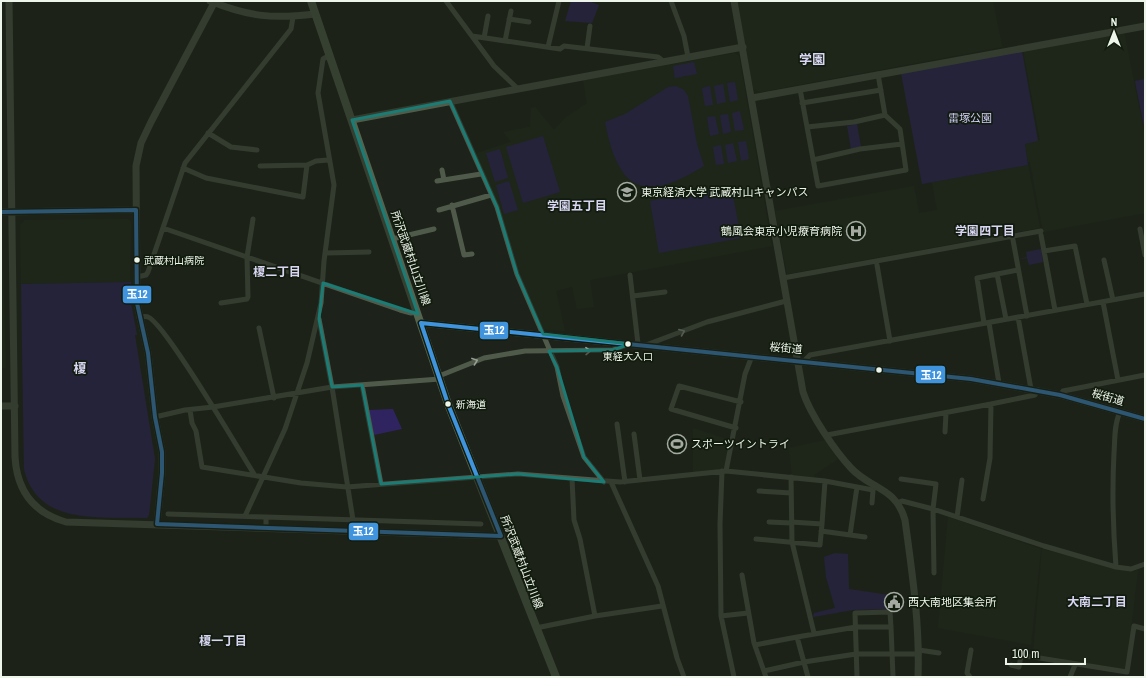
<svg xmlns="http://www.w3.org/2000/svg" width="1146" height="678" font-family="'Archivo Narrow','Noto Sans JP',sans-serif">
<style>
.built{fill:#1e2b18}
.green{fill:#302460}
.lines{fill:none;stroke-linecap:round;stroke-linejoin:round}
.street{stroke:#505a4b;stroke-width:5}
.secondary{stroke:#4f5c4a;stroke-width:7}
.primary{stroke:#55644e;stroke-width:8}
.bus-1-casing{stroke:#121c0e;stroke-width:7}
.bus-1{stroke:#4094de;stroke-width:4}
.oneway{stroke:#979f93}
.marked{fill:none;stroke:#1a7c74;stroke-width:3;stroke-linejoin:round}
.bus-dot{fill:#edf4ea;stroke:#121c0e;stroke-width:1.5}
.labels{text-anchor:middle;stroke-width:3.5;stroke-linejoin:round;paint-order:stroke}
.bus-label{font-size:10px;fill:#edf4ea;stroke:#121c0e;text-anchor:start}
.park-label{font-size:11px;fill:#d0cdfa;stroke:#121c0e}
.poi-label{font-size:11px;fill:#edf4ea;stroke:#121c0e;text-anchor:start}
.street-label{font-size:11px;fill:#edf4ea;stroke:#121c0e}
.neighbourhood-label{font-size:12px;font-weight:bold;fill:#d8d6f3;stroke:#121c0e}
.quarter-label{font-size:13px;font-weight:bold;fill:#d8d6f3;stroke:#121c0e}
.line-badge{stroke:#121c0e;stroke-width:1.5}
.badge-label{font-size:11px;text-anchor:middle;font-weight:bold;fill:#fff}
</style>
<rect width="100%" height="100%" fill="#1d221a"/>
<path class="built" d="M737,1H993L1002,47L760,92L753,89Z
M1124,32L1145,136V213L1043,232L1030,162H1028L1025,144L1040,140L1023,50Z
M735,53L739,56L772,246L590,280L594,307L577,309L572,287L556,291L565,331L541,329L523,287L515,260L474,154L511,142L503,132L530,127L531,108L535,107L554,130L565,118L587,103L583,80Z
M1028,165L1040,228L787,274L775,211L914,186L919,213L937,210L932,182Z
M128,219L131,222L130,282L21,284L20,225L25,220Z
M1,225L2,226L6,368H1Z
M693,428L732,441L724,469L693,473Z
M825,440L838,459L814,475V478L792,476L789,448Z
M948,517L1041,549L1031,645L938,628Z
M1042,549L1132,572L1138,570L1126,670L1033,654Z"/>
<path class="green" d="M571,1H588L599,5L592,23L565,21Z
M1022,51L1038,141L1025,144L1028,165L922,184L901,73Z
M694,62L697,74L675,78L673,66Z
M1145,79V132L1135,81Z
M735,82L738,100L730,102L727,83Z
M723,84L726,102L717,104L714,86Z
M676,86L684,90L688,96L697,144L704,166C643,204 618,190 605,122L625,114L668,87Z
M710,86L713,105L705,106L702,88Z
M740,111L744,130L735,131L732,113Z
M728,114L731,132L723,134L720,115Z
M715,116L719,134L710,136L707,117Z
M857,124L861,147L851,149L847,126Z
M543,136L560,192L523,203L506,147Z
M746,141L749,159L741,161L738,142Z
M733,143L737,161L728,163L725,145Z
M721,145L724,164L716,165L713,147Z
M500,149L508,178L495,182L486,153Z
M509,181L518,210L504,214L496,185Z
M731,185L741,238L659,253L650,201Z
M1041,249L1043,262L1029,265L1027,258L1017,260L1027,257L1026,252Z
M131,282V303L137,335H135L155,459L149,515L147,518C101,516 38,527 24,469L21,284Z
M393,409L402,429L374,435L369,410Z
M835,553L848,554L849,589L889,595V609L853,610L813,617L814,613L835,608L826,577L824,557Z"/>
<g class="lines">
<path class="street" d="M446,1L494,66L517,88
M671,1L684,36L688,57
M509,19L529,22
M472,36L560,49L564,46L658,57L663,61
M484,38L488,16
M505,41L511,11
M548,47L559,1
M587,48L590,26
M800,89L818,186L906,170L900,129L885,115L878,74
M450,101L497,207L517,274L557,367L563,396L584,457L604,482
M802,103L881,90
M807,127L854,122L885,115
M208,133L231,147L257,150
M813,160L860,149L902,144
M260,166L307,165
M183,168L206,178L303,197L307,165L316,161L328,160
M442,170L444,180
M437,181L481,174
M452,205L464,255L472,254
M439,210L491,195
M163,228L400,310L411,313L417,312
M1140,229L1145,255
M1041,235L1055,310
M392,239L434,229
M1013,240L1027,316
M1044,251L1075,246L1087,304
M326,253L369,252
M1104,260L1113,300
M877,265L890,341
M997,274L1006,319
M630,275L638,344
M137,277L146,275L148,272L185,163L291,29L293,17
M783,278L1041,231
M633,296L665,292
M1103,302L1118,380
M221,303L247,299L248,297L247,257L253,219
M139,317C141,317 146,316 148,317C165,323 240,452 254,474
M1018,317L1031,389
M319,319L332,387L353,520
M984,323L977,278L1018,270
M989,323L999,383
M259,328L274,398
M646,345L707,322L786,301
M804,361L810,355L1145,294
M439,376L484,358L525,351L613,350L627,345
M362,385L381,484
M1060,395L1063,391L1145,375
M991,404L1035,395L1038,390
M190,410L192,423L196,431L202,467L301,483L347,487L518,474L620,482L726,471L825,481L873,490L876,485
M155,417L185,410L213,407L332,387L440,379
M617,424L625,482
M736,428L671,409L679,386L741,402
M945,432L946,413
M634,434L640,480
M827,435L991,404L990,458L983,499
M722,471L720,524L721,616L734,677
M726,471L745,374L752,356
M791,477L792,542L814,633
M572,479L574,520L580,539L595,616
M901,479L936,484L933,509L934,573
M611,482L658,586L677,658L684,677
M759,491L791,493
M872,503L873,490
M897,503L902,501L933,509L1044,546L1116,567L1131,569L1145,564
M168,514L266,517V527
M245,516L285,429L307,363L321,303L324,261L334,185L318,93L323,59L330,55
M266,517L481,524
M957,517L962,480
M769,522L791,523
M822,524L825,481
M821,531L865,537
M850,535L857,487
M756,539L820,545L822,524L791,522
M1116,567C1113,529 1112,491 1114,453C1115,440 1114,424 1120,412
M742,575L754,643L766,677
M721,616L748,613
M536,628L595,616L662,606
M755,645L797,637
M919,650L939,653
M1011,665L1019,667L1021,655L1127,672L1134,626L1145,629
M764,671L804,662L856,654H919
M808,677L797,637L856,627H891L893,677
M857,677L855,613L890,612L891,627
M970,677L967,673L971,650
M1070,677L1075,665"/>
<path class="secondary" d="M9,1L15,457C17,491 34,513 66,522L501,536
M210,1C250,17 273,19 315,14
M734,1L803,392C810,414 835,451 851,468C870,489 896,487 905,520C912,572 920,624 918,677
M752,98L1145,26
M352,120L743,47
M1,212L136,210
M421,323L971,379L1060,395L1145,419
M1,406H15
M157,524L162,473V452L155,417L148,353L137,303L136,166L141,143L151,122L214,3"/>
<path class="primary" d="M311,1L448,404L556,677"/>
<g class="bus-1-casing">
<path id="bus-1" d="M1,212L136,210L137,303L148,353L155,417L162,452V473L157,524L501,536L448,404L421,323L971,379L1060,395L1145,419"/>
</g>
<use href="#bus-1" class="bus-1"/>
</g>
<defs><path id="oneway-chevron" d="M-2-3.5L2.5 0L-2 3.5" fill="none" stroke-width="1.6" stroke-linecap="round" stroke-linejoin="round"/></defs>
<g class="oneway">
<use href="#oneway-chevron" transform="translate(682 332) rotate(-22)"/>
<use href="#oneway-chevron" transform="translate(588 351) rotate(-1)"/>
<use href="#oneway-chevron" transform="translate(475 361) rotate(-20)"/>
</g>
<path d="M0 0H1146V678H0ZM450,101L497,207L517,274L543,334L630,344L613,350L549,351L557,367L584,457L604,482L518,474L381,484L362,385L332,387L319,319L323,283L418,314L352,120Z" fill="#1d221a" fill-opacity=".55" fill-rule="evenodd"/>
<path class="marked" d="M450,101L497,207L517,274L543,334L630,344L613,350L549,351L557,367L584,457L604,482L518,474L381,484L362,385L332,387L319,319L323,283L418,314L352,120Z"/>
<defs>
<g id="university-ring" transform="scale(1)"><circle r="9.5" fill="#121c0e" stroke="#a4aaa1" stroke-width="1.5"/><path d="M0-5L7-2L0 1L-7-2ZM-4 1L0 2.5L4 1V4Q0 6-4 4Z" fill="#a4aaa1"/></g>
<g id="hospital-ring" transform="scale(1)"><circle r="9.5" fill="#121c0e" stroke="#a4aaa1" stroke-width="1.5"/><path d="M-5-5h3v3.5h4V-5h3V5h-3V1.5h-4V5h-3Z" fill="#a4aaa1"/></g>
<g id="stadium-ring" transform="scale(1)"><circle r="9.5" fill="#121c0e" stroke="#a4aaa1" stroke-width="1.5"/><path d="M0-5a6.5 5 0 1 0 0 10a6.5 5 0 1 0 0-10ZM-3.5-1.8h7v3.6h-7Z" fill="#a4aaa1"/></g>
<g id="civic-ring" transform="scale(1)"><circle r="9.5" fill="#121c0e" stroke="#a4aaa1" stroke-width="1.5"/><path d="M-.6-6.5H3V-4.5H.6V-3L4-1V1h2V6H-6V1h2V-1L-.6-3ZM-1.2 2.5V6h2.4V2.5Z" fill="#a4aaa1"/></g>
</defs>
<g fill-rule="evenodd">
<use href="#university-ring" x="627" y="192"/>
<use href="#hospital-ring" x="856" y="231"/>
<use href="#stadium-ring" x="677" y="444"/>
<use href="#civic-ring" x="894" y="602"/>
</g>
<g class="bus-dot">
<circle cx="137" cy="260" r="3.5"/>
<circle cx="628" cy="344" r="3.5"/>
<circle cx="879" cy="370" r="3.5"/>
<circle cx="448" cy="404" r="3.5"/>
</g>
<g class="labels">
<g class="bus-label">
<text x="144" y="264">武蔵村山病院</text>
<text x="628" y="360" text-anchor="middle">東経大入口</text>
<text x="456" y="408">新海道</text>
</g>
<g class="park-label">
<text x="970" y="122">雷塚公園</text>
</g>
<g class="poi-label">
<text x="641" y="196">東京経済大学 武蔵村山キャンパス</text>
<text x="842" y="235" text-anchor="end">鶴風会東京小児療育病院</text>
<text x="691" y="448">スポーツイントライ</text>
<text x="908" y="606">西大南地区集会所</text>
</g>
<g class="street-label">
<text transform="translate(411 258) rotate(71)" y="4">所沢武蔵村山立川線</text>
<text transform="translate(786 348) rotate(5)" y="4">桜街道</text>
<text transform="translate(1108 397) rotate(16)" y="4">桜街道</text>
<text transform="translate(522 562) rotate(69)" y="4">所沢武蔵村山立川線</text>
</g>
<g class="neighbourhood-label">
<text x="577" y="210">学園五丁目</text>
<text x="985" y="235">学園四丁目</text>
<text x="277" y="276">榎二丁目</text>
<text x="1097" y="606">大南二丁目</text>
<text x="223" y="645">榎一丁目</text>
</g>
<g class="quarter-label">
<text x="812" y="64">学園</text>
<text x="80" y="373">榎</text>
</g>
</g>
<g class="line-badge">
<rect x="122" y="285" width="30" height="19" rx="4" fill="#4094de"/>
<rect x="479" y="321" width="30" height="19" rx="4" fill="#4094de"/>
<rect x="915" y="365" width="31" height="19" rx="4" fill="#4094de"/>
<rect x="348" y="522" width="31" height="19" rx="4" fill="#4094de"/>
</g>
<g class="badge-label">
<text x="137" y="298">玉12</text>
<text x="494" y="334">玉12</text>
<text x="931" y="379">玉12</text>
<text x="363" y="535">玉12</text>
</g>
<rect width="1146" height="678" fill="none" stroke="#edf4ea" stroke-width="4"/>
<g transform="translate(1114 32)" stroke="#121c0e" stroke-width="3" paint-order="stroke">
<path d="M0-3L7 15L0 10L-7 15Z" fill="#edf4ea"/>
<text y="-6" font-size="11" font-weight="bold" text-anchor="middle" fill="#edf4ea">N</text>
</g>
<path d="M1006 658v6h79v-6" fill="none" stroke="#edf4ea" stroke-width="2"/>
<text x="1012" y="658" font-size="12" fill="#edf4ea" stroke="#121c0e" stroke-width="3" paint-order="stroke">100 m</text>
</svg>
